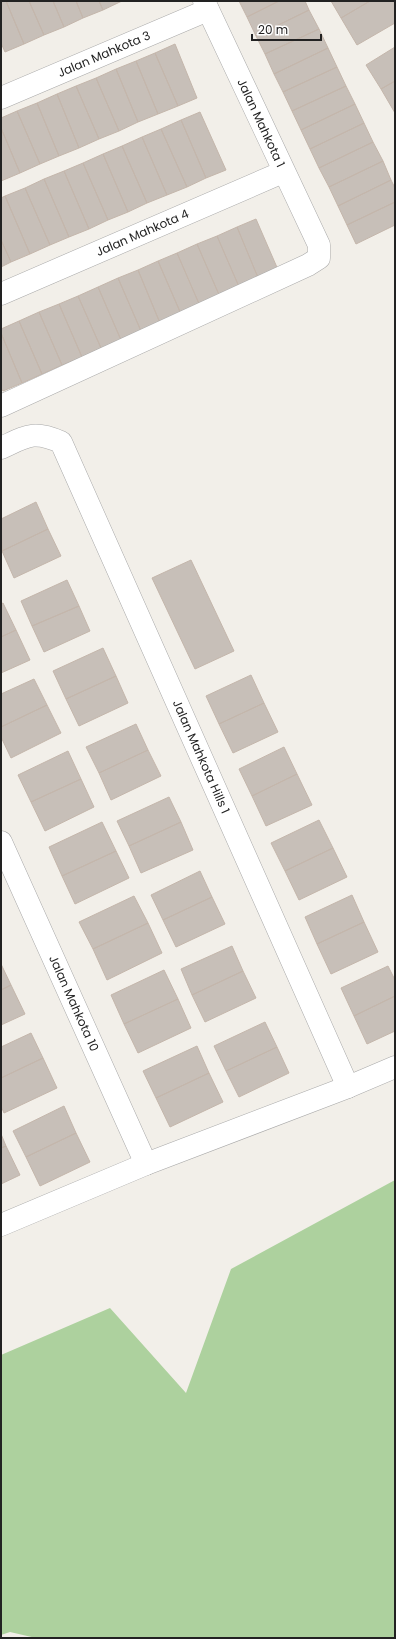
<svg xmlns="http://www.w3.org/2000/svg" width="396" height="1639" font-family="Poppins,sans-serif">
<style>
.forest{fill:#add19e}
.building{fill:#c7bfb8;stroke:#c4b6ab}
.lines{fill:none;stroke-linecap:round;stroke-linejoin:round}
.minor-casing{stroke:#a9a9a9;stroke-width:23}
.minor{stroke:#fff;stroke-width:22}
.labels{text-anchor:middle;stroke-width:3.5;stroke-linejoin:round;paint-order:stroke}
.street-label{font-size:12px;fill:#222;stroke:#fff}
</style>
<rect width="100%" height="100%" fill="#f2efe9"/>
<path class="forest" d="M395,1180V1638H36L10,1632L1,1635V1355L110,1308L186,1393L231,1269Z"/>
<path class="building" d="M1,1H6L24,44L5,52L1,43Z
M6,1H29L44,35L24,44Z
M29,1H53L64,27L44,35Z
M53,1H76L83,18L64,27Z
M76,1H99L103,10L83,18Z
M99,1H122L103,10Z
M239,1H279L247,17Z
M279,1H305L309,10L256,36L247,17Z
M331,1H370L341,18Z
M370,1H393L395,4V23L357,45L341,18Z
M309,10L319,29L265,54L256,36Z
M319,29L328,48L274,74L265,54Z
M175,44L197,98L178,106L155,53Z
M395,47V81L381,89L366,65Z
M328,48L337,67L283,92L274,74Z
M155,53L178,106L158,114L136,61Z
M136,61L158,114L138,122L116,69Z
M337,67L346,86L292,111L283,92Z
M116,69L138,122L119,131L96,78Z
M96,78L119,131L99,139L76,86Z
M395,81V113L381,89Z
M76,86L99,139L79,148L57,94Z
M346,86L355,104L301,130L292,111Z
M57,94L79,148L59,156L37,103Z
M37,103L59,156L40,164L17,111Z
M355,104L364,123L310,149L301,130Z
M17,111L40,164L20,173L1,128V118Z
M200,112L226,170L206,178L181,120Z
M181,120L206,178L187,187L161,129Z
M364,123L373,142L319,168L310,149Z
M1,128L20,173L1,181Z
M161,129L187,187L167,195L142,137Z
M142,137L167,195L147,203L122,146Z
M373,142L383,161L329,187L319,168Z
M122,146L147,203L128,212L103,154Z
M103,154L128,212L108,220L83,163Z
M383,161L391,180L338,206L329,187Z
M83,163L108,220L89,229L64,171Z
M64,171L89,229L69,237L44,179Z
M44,179L69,237L50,245L25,188Z
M391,180L395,188V202L347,225L338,206Z
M25,188L50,245L30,254L5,196Z
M5,196L30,254L11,262L1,240V198Z
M395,202V225L356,244L347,225Z
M256,219L279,272L259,280L237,227Z
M237,227L259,280L240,289L217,236Z
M217,236L240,289L220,297L197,244Z
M1,240L11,262L1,267Z
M197,244L220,297L200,306L177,253Z
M177,253L200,306L181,314L158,261Z
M158,261L181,314L160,323L138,270Z
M138,270L160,323L141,331L118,278Z
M118,278L141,331L121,340L98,287Z
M98,287L121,340L101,348L78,296Z
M78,296L101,348L82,357L59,304Z
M59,304L82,357L62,365L39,312Z
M39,312L62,365L42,374L19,321Z
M19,321L42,374L22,383L1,333V329Z
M1,333L22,383L3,391L1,388Z
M36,502L48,529L2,551L1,519Z
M48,529L61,556L14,578L2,551Z
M191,560L234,651L195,669L152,578Z
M67,580L79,606L32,626L21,601Z
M3,603L16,630L1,637V604Z
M79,606L90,631L44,652L32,626Z
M16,630L30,660L1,673V637Z
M103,648L116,676L66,699L53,671Z
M251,675L264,703L219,724L206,696Z
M116,676L128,703L79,726L66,699Z
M34,679L47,705L1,727V694Z
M264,703L278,732L233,753L219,724Z
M47,705L61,733L11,758L1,737V727Z
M136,724L148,750L99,773L86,747Z
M284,747L297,774L252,796L239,769Z
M148,750L161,776L111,800L99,773Z
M68,751L81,779L31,802L18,775Z
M297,774L312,805L266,826L252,796Z
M81,779L94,807L45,831L31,802Z
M169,797L181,822L129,846L117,821Z
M319,820L333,848L285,871L271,843Z
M102,822L116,851L62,876L49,847Z
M181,822L193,850L141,873L129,846Z
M333,848L347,877L299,900L285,871Z
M116,851L129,878L75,904L62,876Z
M200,871L212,897L163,920L151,895Z
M352,895L364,922L317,944L305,917Z
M134,896L148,923L93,949L79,922Z
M212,897L225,924L176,947L163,920Z
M364,922L378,952L331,974L317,944Z
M148,923L162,953L107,980L93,949Z
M232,946L243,971L192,995L181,969Z
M1,964L11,985L1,990Z
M388,966L395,980V996L354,1016L341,988Z
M164,970L178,999L124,1024L111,995Z
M243,971L256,998L205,1022L192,995Z
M11,985L25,1014L1,1025V990Z
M395,996V1031L367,1044L354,1016Z
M178,999L191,1028L138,1053L124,1024Z
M265,1022L277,1047L226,1071L214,1046Z
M31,1033L43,1058L1,1078V1047Z
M197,1046L209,1073L156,1098L143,1071Z
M277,1047L289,1073L239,1097L226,1071Z
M43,1058L57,1088L4,1113L1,1106V1078Z
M209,1073L223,1102L170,1127L156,1098Z
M64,1106L76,1133L26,1157L13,1131Z
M76,1133L90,1162L40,1186L26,1157Z
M1,1134L6,1146L1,1148Z
M6,1146L20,1175L1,1184V1148Z"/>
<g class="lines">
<g class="minor-casing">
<g id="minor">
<path id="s1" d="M1,98L208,10"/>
<path id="s2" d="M1,294L283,172"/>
<path d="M1,406L308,265L319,258V245L204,1"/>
<path id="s3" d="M1,448C27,436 33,430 61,442L348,1087"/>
<path id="s4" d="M1,842L146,1164"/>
<path d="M1,1225L146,1164L348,1087L395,1067"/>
</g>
</g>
<use href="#minor" class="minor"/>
</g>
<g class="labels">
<g class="street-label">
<text dy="4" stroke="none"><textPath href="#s1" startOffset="112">Jalan Mahkota 3</textPath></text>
<text transform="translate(261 123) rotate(65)" y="4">Jalan Mahkota 1</text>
<text dy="4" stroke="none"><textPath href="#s2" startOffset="154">Jalan Mahkota 4</textPath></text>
<text dy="4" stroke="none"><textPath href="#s3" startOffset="408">Jalan Mahkota Hills 1</textPath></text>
<text dy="4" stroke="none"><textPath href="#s4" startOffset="177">Jalan Mahkota 10</textPath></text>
</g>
</g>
<rect width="396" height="1639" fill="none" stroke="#222222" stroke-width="4"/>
<path d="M252 34v6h69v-6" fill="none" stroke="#222222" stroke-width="2"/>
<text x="258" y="34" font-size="12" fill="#222222" stroke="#ffffff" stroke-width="3" paint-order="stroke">20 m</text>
</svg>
